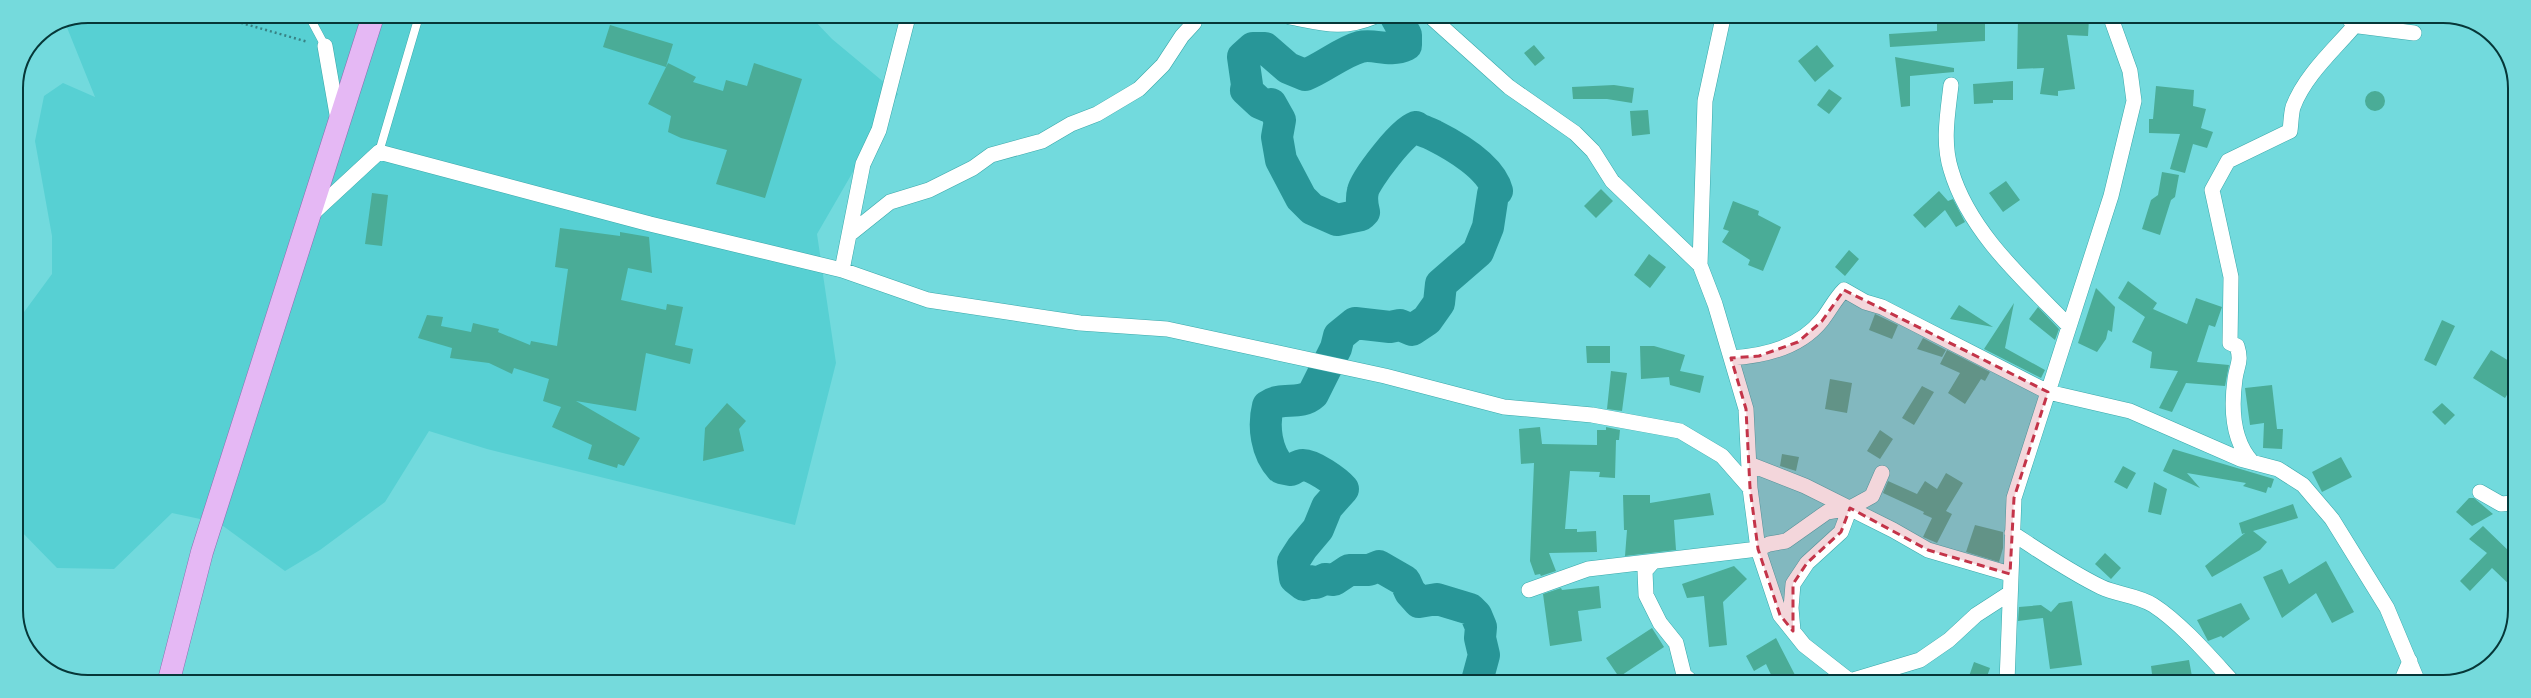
<svg xmlns="http://www.w3.org/2000/svg" width="2531" height="698" font-family="'Varela Round',sans-serif">
<style>
.built{fill:#57d0d3}
.lines{fill:none;stroke-linecap:round;stroke-linejoin:round}
.river{stroke:#289698;stroke-width:32}
.building{fill:#4aac97}
.lane-casing{stroke:#3aa8aa;stroke-width:9}
.street-casing{stroke:#3aa8aa;stroke-width:16}
.primary-casing{stroke:#8c6cae;stroke-width:23}
.path{stroke:#388284;stroke-width:2.5;stroke-dasharray:2 3;stroke-linecap:butt}
.lane{stroke:#fff;stroke-width:8}
.street{stroke:#fff;stroke-width:15}
.primary{stroke:#e5b8f4;stroke-width:22}
.marked{fill:#c43449;fill-opacity:0.2;stroke:#c43449;stroke-width:3;stroke-dasharray:8 5;stroke-linejoin:round}
.rim{fill:none;stroke:#063738;stroke-width:2}
</style>
<rect width="100%" height="100%" fill="#72dadd"/>
<path class="built" d="M88,16L811,17L832,39L898,94L817,234L836,363L795,525L487,449L429,431L385,502L320,550L285,571L219,523L172,513L114,569L57,568L16,526V323L52,274V236L35,141L44,96L63,83L95,97L66,25V20Z"/>
<g class="lines">
<path class="river" d="M1396,17L1406,35V45C1389,53 1374,43 1360,47C1342,52 1323,68 1305,75L1288,68L1265,48H1253L1243,57L1247,85L1246,90L1260,103L1267,106L1271,104L1280,120L1277,137L1281,160L1301,198L1312,209L1337,220L1361,215L1364,212C1362,204 1361,199 1363,191C1365,180 1405,128 1416,127C1421,131 1428,132 1433,135C1455,146 1491,167 1497,191L1493,194L1488,227L1478,252L1441,284L1439,303L1427,320L1412,330L1400,325L1390,327L1355,323L1339,336L1336,348L1313,394C1300,406 1282,396 1268,406C1263,426 1266,452 1281,468L1291,470C1295,468 1299,465 1303,465C1313,465 1336,481 1343,489L1327,507L1318,529L1302,548L1293,562L1295,578L1304,585L1310,581L1316,583L1325,579L1334,580L1349,570H1369L1379,566L1405,581L1410,592L1419,602L1437,599L1470,609L1476,615L1481,627L1480,638L1484,655L1477,681"/>
</g>
<path class="building" d="M1937,18H1985V41L1890,47L1889,34L1937,31Z
M2018,18H2089L2088,36L2067,35L2075,89L2058,91V96L2040,94L2044,68L2017,69Z
M610,25L673,44L666,67L603,47Z
M1534,45L1545,58L1535,66L1524,53Z
M1817,45L1834,66L1815,82L1798,61Z
M1895,57L1954,68V72L1910,76V106L1901,107Z
M668,63L696,77L693,82L723,91L726,80L747,86L754,63L802,79L765,198L716,184L727,150L681,138L668,132L671,116L648,104Z
M2013,81V100H1993V103L1974,104L1973,84Z
M1614,85L1634,88L1632,103L1607,99H1573L1572,87Z
M2156,86L2194,90L2193,106L2206,109L2201,128L2213,132L2207,148L2193,144L2185,173L2170,169L2180,134L2149,133V119H2153Z
M1829,89L1842,98L1829,114L1817,105Z
M2365 101a10 10 0 1 1 20 0a10 10 0 1 1-20 0Z
M1648,110L1650,134L1632,136L1630,111Z
M2162,172L2179,175L2175,197L2171,200L2160,235L2142,229L2151,200L2158,195Z
M2006,181L2020,200L2003,212L1989,193Z
M1601,189L1613,201L1596,218L1584,206Z
M1939,191L1948,201L1953,199L1965,222L1956,227L1945,210L1925,228L1913,215Z
M372,193L388,195L382,246L365,244Z
M1733,201L1759,211L1758,215L1781,227L1763,271L1748,265L1750,260L1722,242L1729,231L1723,229Z
M560,228L620,236V232L649,237L652,273L628,268L621,300L666,310L667,304L683,307L675,345L693,349L690,364L646,353L636,411L576,401L640,438L624,466L618,464L617,468L588,459L592,445L552,427L561,407L543,401L549,379L514,368L512,374L489,363L450,358L452,348L418,338L427,315L443,317L441,326L471,332L473,323L499,329L498,332L530,345L531,341L557,346L568,269L555,267Z
M1849,250L1859,259L1845,276L1835,267Z
M1649,254L1666,267L1650,288L1634,275Z
M2128,281L2157,303L2153,309L2187,324L2196,298L2222,307L2215,327L2209,325L2197,362L2229,365L2225,386L2186,383L2172,412L2159,408L2178,371L2150,368L2152,352L2132,342L2145,317L2118,298Z
M2096,288L2115,307L2112,332L2108,330L2106,339L2097,352L2078,343Z
M2014,303L2005,348L2045,370L2041,378L1984,349Z
M1959,305L1993,327L1950,319Z
M2038,307L2059,329L2055,340L2029,319Z
M1875,314L1898,325L1892,339L1869,330Z
M2442,320L2455,326L2436,366L2424,360Z
M1923,338L1946,350L1942,357L1917,349Z
M1586,346H1610V363H1587Z
M1640,346H1654L1685,355L1680,371L1704,376L1700,393L1670,385L1669,377L1641,379Z
M1947,350L1990,372L1985,381L1981,379L1965,404L1948,393L1960,373L1940,364Z
M2491,350L2514,364V384L2505,398L2473,378Z
M1611,371L1627,373L1622,411L1607,409Z
M1830,379L1852,383L1847,413L1825,409Z
M2272,385L2277,429H2283L2282,449L2263,448L2264,423L2250,425L2245,388Z
M1922,386L1934,392L1914,425L1902,418Z
M727,403L746,421L739,429L744,451L703,461L705,428Z
M2442,403L2455,415L2445,425L2432,412Z
M1540,427L1542,444L1597,445V430H1606V427L1620,430L1619,440H1616L1615,478L1599,477L1600,472L1570,471L1565,529H1577V532L1596,531L1597,552L1549,553L1556,571L1541,576L1540,574L1535,575L1530,561L1534,463L1521,464L1519,429Z
M1880,430L1893,439L1880,459L1867,451Z
M2173,449L2274,479L2271,488L2268,487L2266,493L2243,486L2246,483L2187,473L2200,488L2163,471Z
M1782,454L1799,457L1796,471L1780,466Z
M2341,457L2352,477L2322,492L2312,472Z
M2123,466L2136,473L2127,489L2114,482Z
M1946,473L1963,483L1946,511L1952,514L1937,543L1923,537L1932,518L1923,514L1924,512L1883,493L1888,481L1917,494L1925,481L1937,489Z
M2154,482L2167,489L2161,515L2148,512Z
M1710,493L1714,515L1674,520L1676,550L1625,556L1627,530H1624L1623,495H1650V503Z
M2469,498H2474L2493,514L2472,526L2456,512Z
M2293,504L2298,518L2253,531L2267,542L2260,550L2212,577L2205,566L2245,533L2242,534L2239,523Z
M1975,525L2003,532V548L1999,562L1966,552Z
M2483,526L2513,555V588L2492,568L2470,591L2460,581L2487,553L2469,539Z
M2105,553L2121,568L2111,579L2095,564Z
M2326,561L2354,612L2332,623L2316,593L2282,618L2263,577L2282,569L2289,584Z
M1734,566L1747,579L1723,602L1727,645L1709,647L1704,596L1687,598L1682,584Z
M1599,586L1601,608L1578,611L1582,641L1550,646L1543,594L1561,588L1562,590Z
M2072,601L2082,665L2050,669L2043,618L2018,621L2019,607L2041,605L2051,612L2059,603Z
M2241,603L2250,619L2223,638L2221,636L2208,641L2197,620Z
M1652,628L1664,647L1619,677L1606,658Z
M1776,638L1795,675L1780,681H1774L1766,664L1754,671L1746,656Z
M2189,660L2193,682H2153L2151,666Z
M1974,662L1990,668L1985,682H1967Z"/>
<g class="lines">
<g class="lane-casing">
<path id="lane" d="M309,16L325,46
M379,152L419,16"/>
</g>
<g class="street-casing">
<path id="street" d="M1290,17C1322,23 1342,30 1373,17
M1431,17L1509,87L1575,133L1593,151L1612,181L1700,265
M1723,18L1705,101L1700,265L1715,304L1746,409L1750,488L1758,549L1780,615L1804,645L1850,681
M2349,19L2359,26L2414,33
M325,46L338,120
M1951,85C1948,112 1942,142 1951,170C1969,232 2025,281 2069,326
M311,215L379,152L650,224L842,270L928,300L1080,323L1167,329L1385,376L1504,407L1592,415L1680,431L1722,456L1750,488
M850,234L890,202L929,190L973,168L991,155L1042,141L1071,124L1097,114L1139,89L1163,65L1182,36L1194,23L1195,17
M842,270L863,164L879,130L908,17
M1731,358C1764,356 1800,348 1822,320C1830,310 1835,299 1844,290L1865,302L1882,307L2048,392L2130,411L2240,459L2278,469L2303,485L2332,519L2387,608L2418,682
M2252,462C2232,440 2231,408 2235,379C2237,364 2242,362 2237,346L2230,343L2231,277L2212,190L2228,161L2290,131C2291,124 2291,114 2293,107C2305,75 2335,49 2356,24
M1749,464L1805,486L1893,530L1928,550L2010,574
M2480,492L2501,504L2513,503
M2012,533C2041,552 2070,572 2101,587C2118,595 2137,595 2153,605C2181,623 2210,657 2233,682
M1652,563L1645,571L1646,595L1660,623L1676,643L1684,675L1691,681
M1529,590L1588,569L1758,549L1769,544L1786,541L1827,512L1850,508L1872,496L1882,473
M1793,631L1791,608L1793,584L1807,563L1841,532L1850,508
M1850,681L1920,660L1949,640L1976,615L2010,593
M2007,682L2014,498L2111,196L2134,101L2130,71L2111,18
M2401,682L2410,661"/>
</g>
<g class="primary-casing">
<path id="primary" d="M169,680L202,552L373,16"/>
</g>
<path class="path" d="M217,16L308,42"/>
<use href="#lane" class="lane"/>
<use href="#street" class="street"/>
<use href="#primary" class="primary"/>
</g>
<path class="marked" d="M1844,290L2048,392L2014,498L2010,574L1928,550L1850,508L1841,532L1807,563L1793,584V631L1780,615L1758,549L1750,488L1746,409L1731,358L1759,356L1798,342L1822,321Z"/>
<path d="M0 0H2531V698H0ZM88 23H2443A65 65 0 0 1 2508 88V610A65 65 0 0 1 2443 675H88A65 65 0 0 1 23 610V88A65 65 0 0 1 88 23Z" fill="#75dadc" fill-rule="evenodd"/>
<path class="rim" d="M88 23H2443A65 65 0 0 1 2508 88V610A65 65 0 0 1 2443 675H88A65 65 0 0 1 23 610V88A65 65 0 0 1 88 23Z"/>
</svg>
